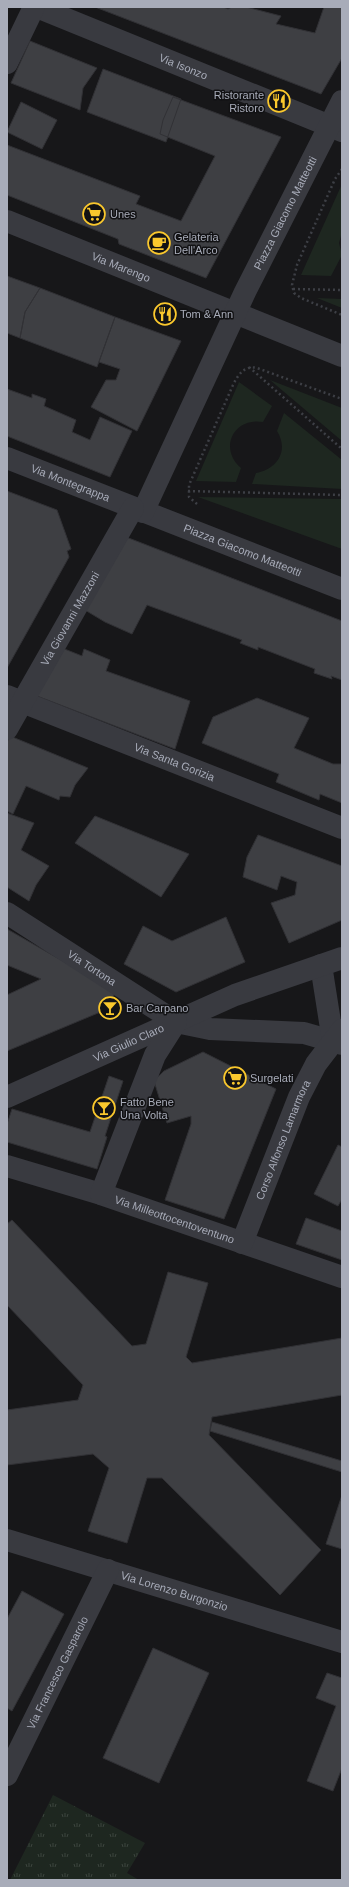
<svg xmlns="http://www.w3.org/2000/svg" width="349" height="1887" font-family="Helvetica,sans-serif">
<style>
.grass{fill:#1e2720}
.park{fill:url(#park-tufts)}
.building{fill:#3e3f43;stroke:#313135}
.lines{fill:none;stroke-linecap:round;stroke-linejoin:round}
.path{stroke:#3d3f45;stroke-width:2.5;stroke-dasharray:2 3;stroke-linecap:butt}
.minor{stroke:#393a40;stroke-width:22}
.labels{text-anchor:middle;stroke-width:3;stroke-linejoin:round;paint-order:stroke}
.street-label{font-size:11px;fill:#a8acb9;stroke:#121214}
.poi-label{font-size:11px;fill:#a8acb9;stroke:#121214;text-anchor:start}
</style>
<defs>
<pattern id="park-tufts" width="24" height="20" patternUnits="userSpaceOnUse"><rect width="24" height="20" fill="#1e2720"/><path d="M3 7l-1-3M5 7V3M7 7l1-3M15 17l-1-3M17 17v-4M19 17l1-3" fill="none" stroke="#3c443e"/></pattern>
</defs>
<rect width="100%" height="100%" fill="#171719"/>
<path class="grass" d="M342,184V232L339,243L342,255L331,276L301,275Z
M317,298L342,299V308Z
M270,380L342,408V441Z
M239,382L272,406L263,422C234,417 218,448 241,468L236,482L196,481Z
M284,413L342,460V489L252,484L256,473C278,469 289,450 277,431Z
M198,497L342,499V549Z"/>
<path class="park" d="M53,1795L145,1843L127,1873L139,1880H10Z"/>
<path class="building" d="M95,7H223L228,9L232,7H246L281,16L276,24L315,33L324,7H342V58L321,94Z
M30,41L97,68L83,88L80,110L11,83Z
M103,69L181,99L166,142L87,112Z
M173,97L281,137L206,278L119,244L118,239L7,195V145L140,196L136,204L181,221L215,156L160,134L163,120Z
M21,102L57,120L42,149L7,132Z
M7,276L40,288L25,312L20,338L7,333Z
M40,288L115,317L97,367L20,338L25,312Z
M115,317L181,341L137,431L91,407L106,380H116L120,369L99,362Z
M7,389L32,398V394L46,399L44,406L76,420L72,432L90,440L100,417L132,431L110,477L7,436Z
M7,491L57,510L71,549L67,551L69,557L7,668Z
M126,537L342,621V680L331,676L332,679L314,673L315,669L258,647V650L240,643L242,640L147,605L132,634L105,622L85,610Z
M57,646L82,656L84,649L110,660L106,671L190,701L175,749L37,696Z
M257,698L309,718L294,748L333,764H342V803L320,794L319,800L276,782L279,774L202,743L213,717Z
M10,736L88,768L75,785L70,797L60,796L59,800L26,786L13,814L7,811V742Z
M7,813L34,823L21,850L49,866L36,885L29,901L7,887Z
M95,816L189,854L161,897L75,843Z
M258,835L342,866V920L289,943L271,903L295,895L297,882L281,876L277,890L243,877L247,857Z
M226,917L245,962L176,992L124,964L143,926L172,941Z
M7,929L115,991L110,1008L7,1051V995L41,979L7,965Z
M203,1052L276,1089L224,1219L165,1200L191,1124V1116L167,1123L154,1081L164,1071Z
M109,1076L123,1081L105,1136L107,1137L97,1169L7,1142V1124L12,1109L90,1132Z
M338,1145L342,1147V1199L338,1206L314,1194Z
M306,1218L342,1231V1260L296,1244Z
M12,1220L132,1346L146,1344L168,1272L208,1283L186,1357L192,1363L342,1338V1395L212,1417L209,1435L321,1550L280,1595L162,1478H147L127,1543L88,1531L109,1468L93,1454L7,1465V1410L78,1400L83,1385L7,1305V1224Z
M212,1422L342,1461V1472L210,1431Z
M342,1495V1549L326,1544Z
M22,1591L64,1614L12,1711L7,1708V1619Z
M153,1648L209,1673L159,1783L103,1758Z
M327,1673L342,1678V1768L333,1791L307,1781L336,1706L316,1698Z"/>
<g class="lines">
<path class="path" d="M342,169L335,179L297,265L292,285L294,293L301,298L342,315
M293,289L342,290
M249,367L342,449
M188,491L342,495
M197,504L189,497V485L233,385C238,375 244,365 257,368L342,399"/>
<g class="minor">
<path id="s1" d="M37,7L342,131"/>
<path d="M7,63L34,7"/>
<path id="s2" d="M7,221L342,356"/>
<path id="s3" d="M7,458L342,589"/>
<path id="s4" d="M143,512L245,292L342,101"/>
<path id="s5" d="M7,696L342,828"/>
<path id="s6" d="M7,729L133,508"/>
<path id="s7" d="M7,913L176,1022L210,1029L304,1033L342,1044"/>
<path d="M321,965L333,1041"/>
<path id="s8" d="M7,1097L235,995L342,958"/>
<path id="s9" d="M7,1166L101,1194L342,1277"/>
<path d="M101,1194L155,1055L176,1022"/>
<path id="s10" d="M242,1243L299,1097L316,1064L342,1030"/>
<path id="s11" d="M7,1540L342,1642"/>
<path id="s12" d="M7,1775L108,1570"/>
</g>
</g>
<defs>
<g id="restaurant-ring" transform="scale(1.15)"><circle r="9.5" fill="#121214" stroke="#fac82d" stroke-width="1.5"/><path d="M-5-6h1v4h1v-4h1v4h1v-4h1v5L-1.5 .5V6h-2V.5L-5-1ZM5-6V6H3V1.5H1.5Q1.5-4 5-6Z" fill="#fac82d"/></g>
<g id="supermarket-ring" transform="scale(1.15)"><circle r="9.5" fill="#121214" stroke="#fac82d" stroke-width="1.5"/><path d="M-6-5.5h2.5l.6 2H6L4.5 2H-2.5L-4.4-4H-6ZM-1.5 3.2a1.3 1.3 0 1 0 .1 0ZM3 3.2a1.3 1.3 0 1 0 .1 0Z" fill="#fac82d"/></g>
<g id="cafe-ring" transform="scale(1.15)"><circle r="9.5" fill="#121214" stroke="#fac82d" stroke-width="1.5"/><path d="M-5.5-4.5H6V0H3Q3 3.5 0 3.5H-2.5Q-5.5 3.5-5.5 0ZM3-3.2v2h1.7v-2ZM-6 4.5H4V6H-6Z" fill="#fac82d"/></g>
<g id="bar-ring" transform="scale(1.15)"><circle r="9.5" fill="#121214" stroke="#fac82d" stroke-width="1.5"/><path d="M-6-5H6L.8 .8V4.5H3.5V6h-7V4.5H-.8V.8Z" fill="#fac82d"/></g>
</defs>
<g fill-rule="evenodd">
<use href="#restaurant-ring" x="279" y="101"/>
<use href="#supermarket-ring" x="94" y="214"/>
<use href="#cafe-ring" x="159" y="243"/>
<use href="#restaurant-ring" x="165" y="314"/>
<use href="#bar-ring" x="110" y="1008"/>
<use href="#supermarket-ring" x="235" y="1078"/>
<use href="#bar-ring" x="104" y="1108"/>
</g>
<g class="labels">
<g class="street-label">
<text dy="4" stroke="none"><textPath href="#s1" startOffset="158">Via Isonzo</textPath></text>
<text dy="4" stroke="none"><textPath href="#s4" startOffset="331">Piazza Giacomo Matteotti</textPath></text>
<text dy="4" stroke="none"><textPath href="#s2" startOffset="123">Via Marengo</textPath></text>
<text dy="4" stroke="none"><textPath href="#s3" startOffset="68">Via Montegrappa</textPath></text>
<text dy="4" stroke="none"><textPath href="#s3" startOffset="253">Piazza Giacomo Matteotti</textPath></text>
<text dy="4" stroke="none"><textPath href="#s6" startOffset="127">Via Giovanni Mazzoni</textPath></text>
<text dy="4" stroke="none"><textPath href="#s5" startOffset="180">Via Santa Gorizia</textPath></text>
<text dy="4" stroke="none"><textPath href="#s7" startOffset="101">Via Tortona</textPath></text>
<text dy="4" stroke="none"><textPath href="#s8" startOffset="133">Via Giulio Claro</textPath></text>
<text dy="4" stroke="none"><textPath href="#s10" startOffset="111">Corso Alfonso Lamarmora</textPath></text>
<text dy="4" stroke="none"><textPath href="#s9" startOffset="176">Via Milleottocentoventuno</textPath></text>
<text dy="4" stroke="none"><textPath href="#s11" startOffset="175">Via Lorenzo Burgonzio</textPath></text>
<text dy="4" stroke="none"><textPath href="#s12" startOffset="114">Via Francesco Gasparolo</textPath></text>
</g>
<g class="poi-label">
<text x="264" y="99" text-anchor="end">Ristorante<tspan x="264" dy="13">Ristoro</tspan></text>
<text x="110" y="218">Unes</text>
<text x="174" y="241">Gelateria<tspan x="174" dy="13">Dell'Arco</tspan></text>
<text x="180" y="318">Tom &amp; Ann</text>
<text x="126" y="1012">Bar Carpano</text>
<text x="250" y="1082">Surgelati</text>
<text x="120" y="1106">Fatto Bene<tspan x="120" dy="13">Una Volta</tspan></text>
</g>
</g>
<rect width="349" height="1887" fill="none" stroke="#a8acb9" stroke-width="16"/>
</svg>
